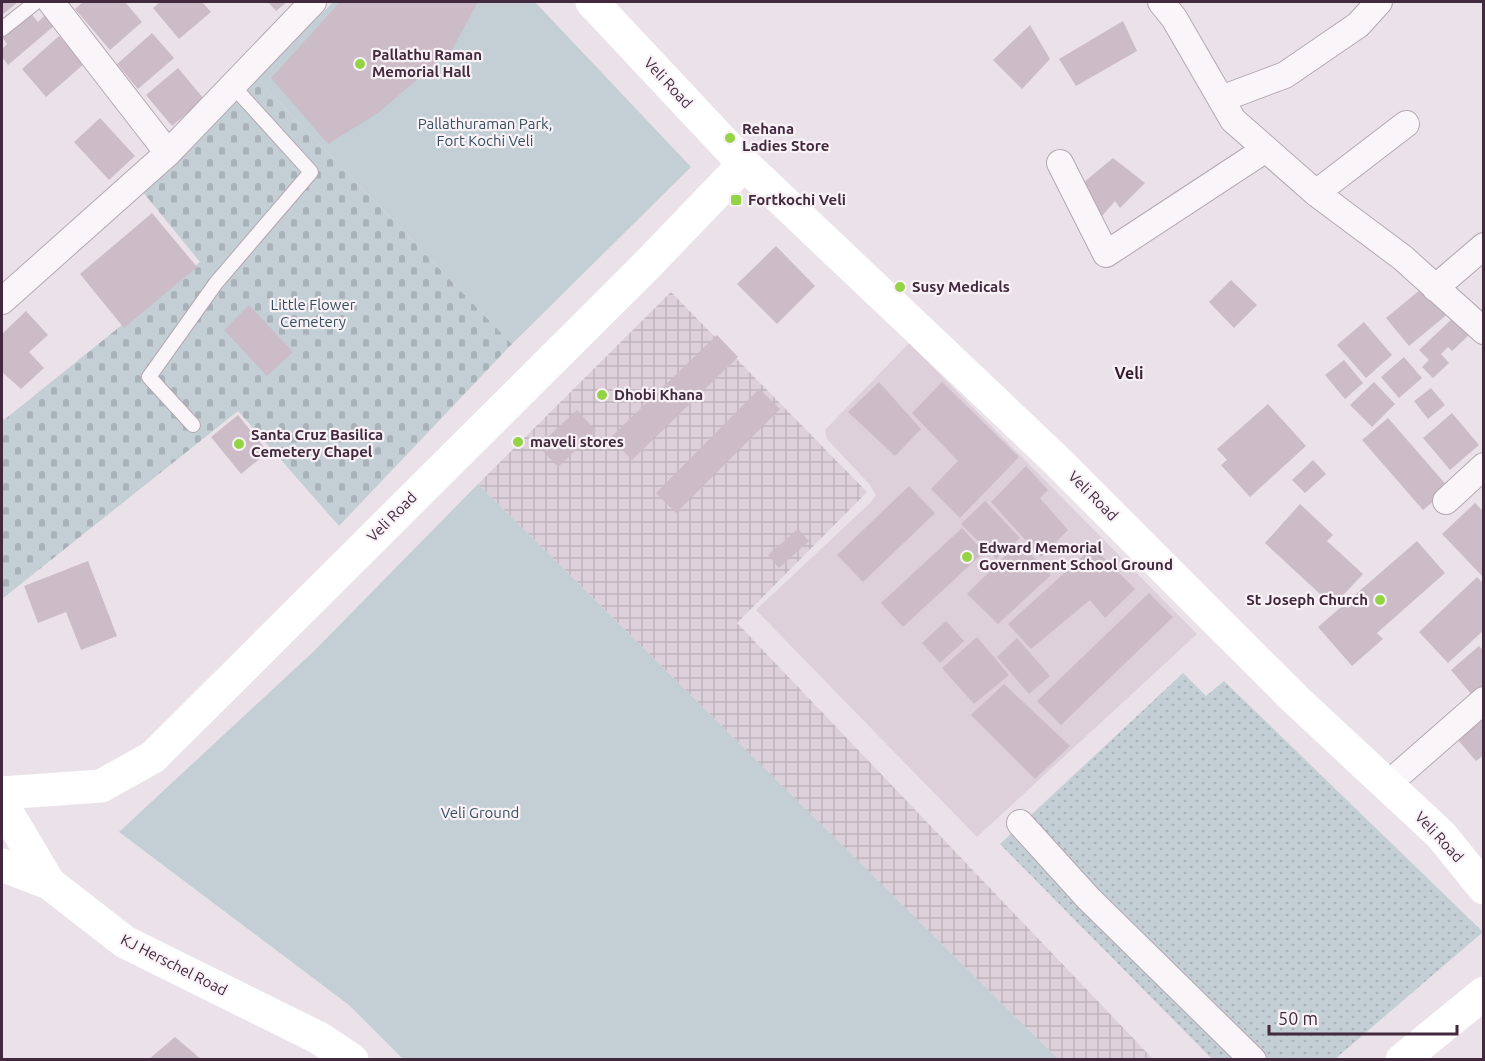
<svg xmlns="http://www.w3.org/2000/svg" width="1485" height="1061" font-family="Ubuntu,sans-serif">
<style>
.built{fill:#ddd0da}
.industrial{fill:url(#industrial-grid)}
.grass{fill:url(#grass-dots)}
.cemetery{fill:url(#cemetery-stones)}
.green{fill:#c3cfd5}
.building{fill:#cbbcc8}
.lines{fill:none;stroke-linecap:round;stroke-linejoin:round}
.service-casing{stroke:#b5a7b2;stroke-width:16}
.minor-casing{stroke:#b5a7b2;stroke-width:28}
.service{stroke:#f9f5f8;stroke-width:14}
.minor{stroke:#f9f5f8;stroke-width:26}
.secondary{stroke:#fff;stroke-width:33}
.poi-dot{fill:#94d344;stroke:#f8f2f7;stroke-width:2}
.labels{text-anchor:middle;stroke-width:4.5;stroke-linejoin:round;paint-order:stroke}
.poi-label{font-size:15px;font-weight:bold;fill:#43293e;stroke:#f8f2f7;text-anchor:start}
.street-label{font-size:15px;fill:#43293e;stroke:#f8f2f7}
.park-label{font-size:15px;fill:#364f60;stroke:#f8f2f7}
.neighbourhood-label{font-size:16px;font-weight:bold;fill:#341b2e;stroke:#f8f2f7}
</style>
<defs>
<pattern id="industrial-grid" width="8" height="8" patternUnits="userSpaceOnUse" patternTransform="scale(1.5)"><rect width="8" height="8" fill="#ddd0da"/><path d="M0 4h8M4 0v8" fill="none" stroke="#bfb3bc"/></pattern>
<pattern id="grass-dots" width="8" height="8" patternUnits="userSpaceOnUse" patternTransform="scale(1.5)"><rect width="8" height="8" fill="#c3cfd5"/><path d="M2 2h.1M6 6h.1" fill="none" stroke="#a9b2b8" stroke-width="1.8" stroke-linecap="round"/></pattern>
<pattern id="cemetery-stones" width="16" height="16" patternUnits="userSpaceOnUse" patternTransform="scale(1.5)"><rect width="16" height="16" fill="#c3cfd5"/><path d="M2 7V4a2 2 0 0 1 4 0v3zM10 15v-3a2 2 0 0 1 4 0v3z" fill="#a9b2b8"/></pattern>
</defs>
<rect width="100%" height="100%" fill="#ebe2e9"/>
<path class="built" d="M909,343L1197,634L977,837L756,610L870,503L876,495L870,485L827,439L825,430Z"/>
<path class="industrial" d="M671,292L867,492L737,623L1153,1059H1058L478,484Z"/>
<path class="grass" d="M1183,673L1206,696L1224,681L1483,932L1335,1059H1212L1000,844Z"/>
<path class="cemetery" d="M257,79L512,344L339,526L238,411L2,599V417L4,420L200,262L142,191Z"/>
<path class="green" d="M333,2H535L691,167L512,344L257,79Z
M478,484L1058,1059H403L349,1005L119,832L314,651Z"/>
<path class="building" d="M2,2H18L2,15Z
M83,2H125L142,22L110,50L75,9Z
M160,2H202L211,12L179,39L153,8Z
M268,2H287L276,11Z
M340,2H478L452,50L378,113L328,144L271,78Z
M30,12L38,22L45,15L54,26L8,65L2,57V49L7,44L2,37Z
M1123,21L1137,51L1076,86L1059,59Z
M1030,25L1050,59L1022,89L993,60Z
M152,33L174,58L138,89L117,64Z
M59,36L84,64L46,97L22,69Z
M178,68L204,99L172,126L146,95Z
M100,118L135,156L109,180L74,142Z
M1113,158L1145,183L1120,208L1115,201L1102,216L1077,188Z
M152,213L197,267L124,328L80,274Z
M776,246L815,286L777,324L737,284Z
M1231,280L1257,305L1234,328L1209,302Z
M1426,285L1449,313L1409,346L1386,318Z
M249,305L293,352L267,376L224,330Z
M26,311L48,335L29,352L44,368L21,389L2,372V334Z
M1453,318L1469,335L1452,351L1448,347L1441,354L1449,363L1433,378L1422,367L1429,360L1419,350Z
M1364,322L1392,355L1366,378L1337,345Z
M717,335L738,357L632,460L610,438Z
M1404,357L1422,378L1399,398L1381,377Z
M1344,360L1363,383L1345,399L1325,375Z
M879,382L921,429L895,456L848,412Z
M942,382L1019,457L960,518L931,489L958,461L912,413Z
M1374,382L1395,404L1372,427L1350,405Z
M1431,388L1445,405L1428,419L1414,401Z
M759,389L780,409L676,513L656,493Z
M1268,404L1306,446L1250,497L1221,465L1227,460L1217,449Z
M577,410L596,431L558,467L538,446Z
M1452,413L1479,445L1450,470L1423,438Z
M238,415L268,452L241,474L211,437Z
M1388,418L1449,488L1423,510L1362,440Z
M1313,460L1326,474L1305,493L1292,480Z
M1026,466L1048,490L1040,498L1068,530L1041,557L991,502Z
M909,486L935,513L863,582L837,555Z
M985,501L1020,538L996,559L961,524Z
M1475,503L1484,512V578L1442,534Z
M1300,504L1333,535L1327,541L1363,574L1333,606L1265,543Z
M962,528L984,552L903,627L881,603Z
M798,529L809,541L779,568L768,555Z
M1417,541L1445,573L1377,633L1383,639L1352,666L1318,627Z
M1019,542L1051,575L998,624L967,594Z
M1093,547L1135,589L1105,618L1090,600L1031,649L1008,624Z
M88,561L117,636L81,650L66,612L38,623L24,586Z
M1477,577L1484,584V630L1448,663L1419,632Z
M1149,593L1173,617L1061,725L1037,701Z
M946,621L964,641L940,663L922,643Z
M977,637L1009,675L974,704L942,668Z
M1017,638L1050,676L1029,694L997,657Z
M1479,646L1484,651V686L1472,695L1451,670Z
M1004,684L1070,746L1035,779L971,715Z
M1484,706V755L1476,761L1452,733Z
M175,1037L202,1060H148Z"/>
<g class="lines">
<g class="service-casing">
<path id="service" d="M2,29L36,2
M193,425L149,377L216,283L311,172L233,86"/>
</g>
<g class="minor-casing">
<path id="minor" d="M51,2L168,153
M1161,2L1174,18L1233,120L1316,193L1403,258L1484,331
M1221,99L1285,75L1358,25L1379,2
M1060,163L1106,254L1266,149
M1316,193L1406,124
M1435,288L1484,246
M2,301L168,153L313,2
M1446,501L1484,466
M1387,785L1484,700
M1020,823L1088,898L1253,1060"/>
</g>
<use href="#service" class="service"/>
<use href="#minor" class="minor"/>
<path class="secondary" d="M744,164L1053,457L1295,699L1441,835L1484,888
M2,793L101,786L153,757L649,263L744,164L592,2
M2,804L49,883
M2,865L49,883L125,942L319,1038L352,1060
M1402,1060L1484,993"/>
</g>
<g class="poi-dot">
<circle cx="360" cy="64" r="6"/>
<circle cx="730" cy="138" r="6"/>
<rect x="730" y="194" width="12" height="12" rx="3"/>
<circle cx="900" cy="287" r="6"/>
<circle cx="602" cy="395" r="6"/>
<circle cx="518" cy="442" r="6"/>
<circle cx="239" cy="444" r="6"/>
<circle cx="967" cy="557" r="6"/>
<circle cx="1380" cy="600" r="6"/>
</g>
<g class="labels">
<g class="poi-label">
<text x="372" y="60">Pallathu Raman<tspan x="372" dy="17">Memorial Hall</tspan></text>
<text x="742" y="134">Rehana<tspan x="742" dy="17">Ladies Store</tspan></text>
<text x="748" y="205">Fortkochi Veli</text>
<text x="912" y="292">Susy Medicals</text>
<text x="614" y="400">Dhobi Khana</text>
<text x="251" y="440">Santa Cruz Basilica<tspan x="251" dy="17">Cemetery Chapel</tspan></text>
<text x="530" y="447">maveli stores</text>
<text x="979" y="553">Edward Memorial<tspan x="979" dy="17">Government School Ground</tspan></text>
<text x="1368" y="605" text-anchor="end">St Joseph Church</text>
</g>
<g class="street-label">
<text transform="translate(668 83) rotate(47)" y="5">Veli Road</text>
<text transform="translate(1093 496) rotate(45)" y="5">Veli Road</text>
<text transform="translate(392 517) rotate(-45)" y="5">Veli Road</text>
<text transform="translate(1439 837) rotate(47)" y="5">Veli Road</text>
<text transform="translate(174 965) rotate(27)" y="5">KJ Herschel Road</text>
</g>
<g class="park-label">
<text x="485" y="129">Pallathuraman Park,<tspan x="485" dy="17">Fort Kochi Veli</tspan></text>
<text x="313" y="310">Little Flower<tspan x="313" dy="17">Cemetery</tspan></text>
<text x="480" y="818">Veli Ground</text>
</g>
<g class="neighbourhood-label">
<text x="1129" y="379">Veli</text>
</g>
</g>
<rect width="1485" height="1061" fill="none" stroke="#43293e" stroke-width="6"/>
<path d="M1269 1025v9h188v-9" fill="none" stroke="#43293e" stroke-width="3"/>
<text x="1278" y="1025" font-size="18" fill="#43293e" stroke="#f8f2f7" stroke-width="4.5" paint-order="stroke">50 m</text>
</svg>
